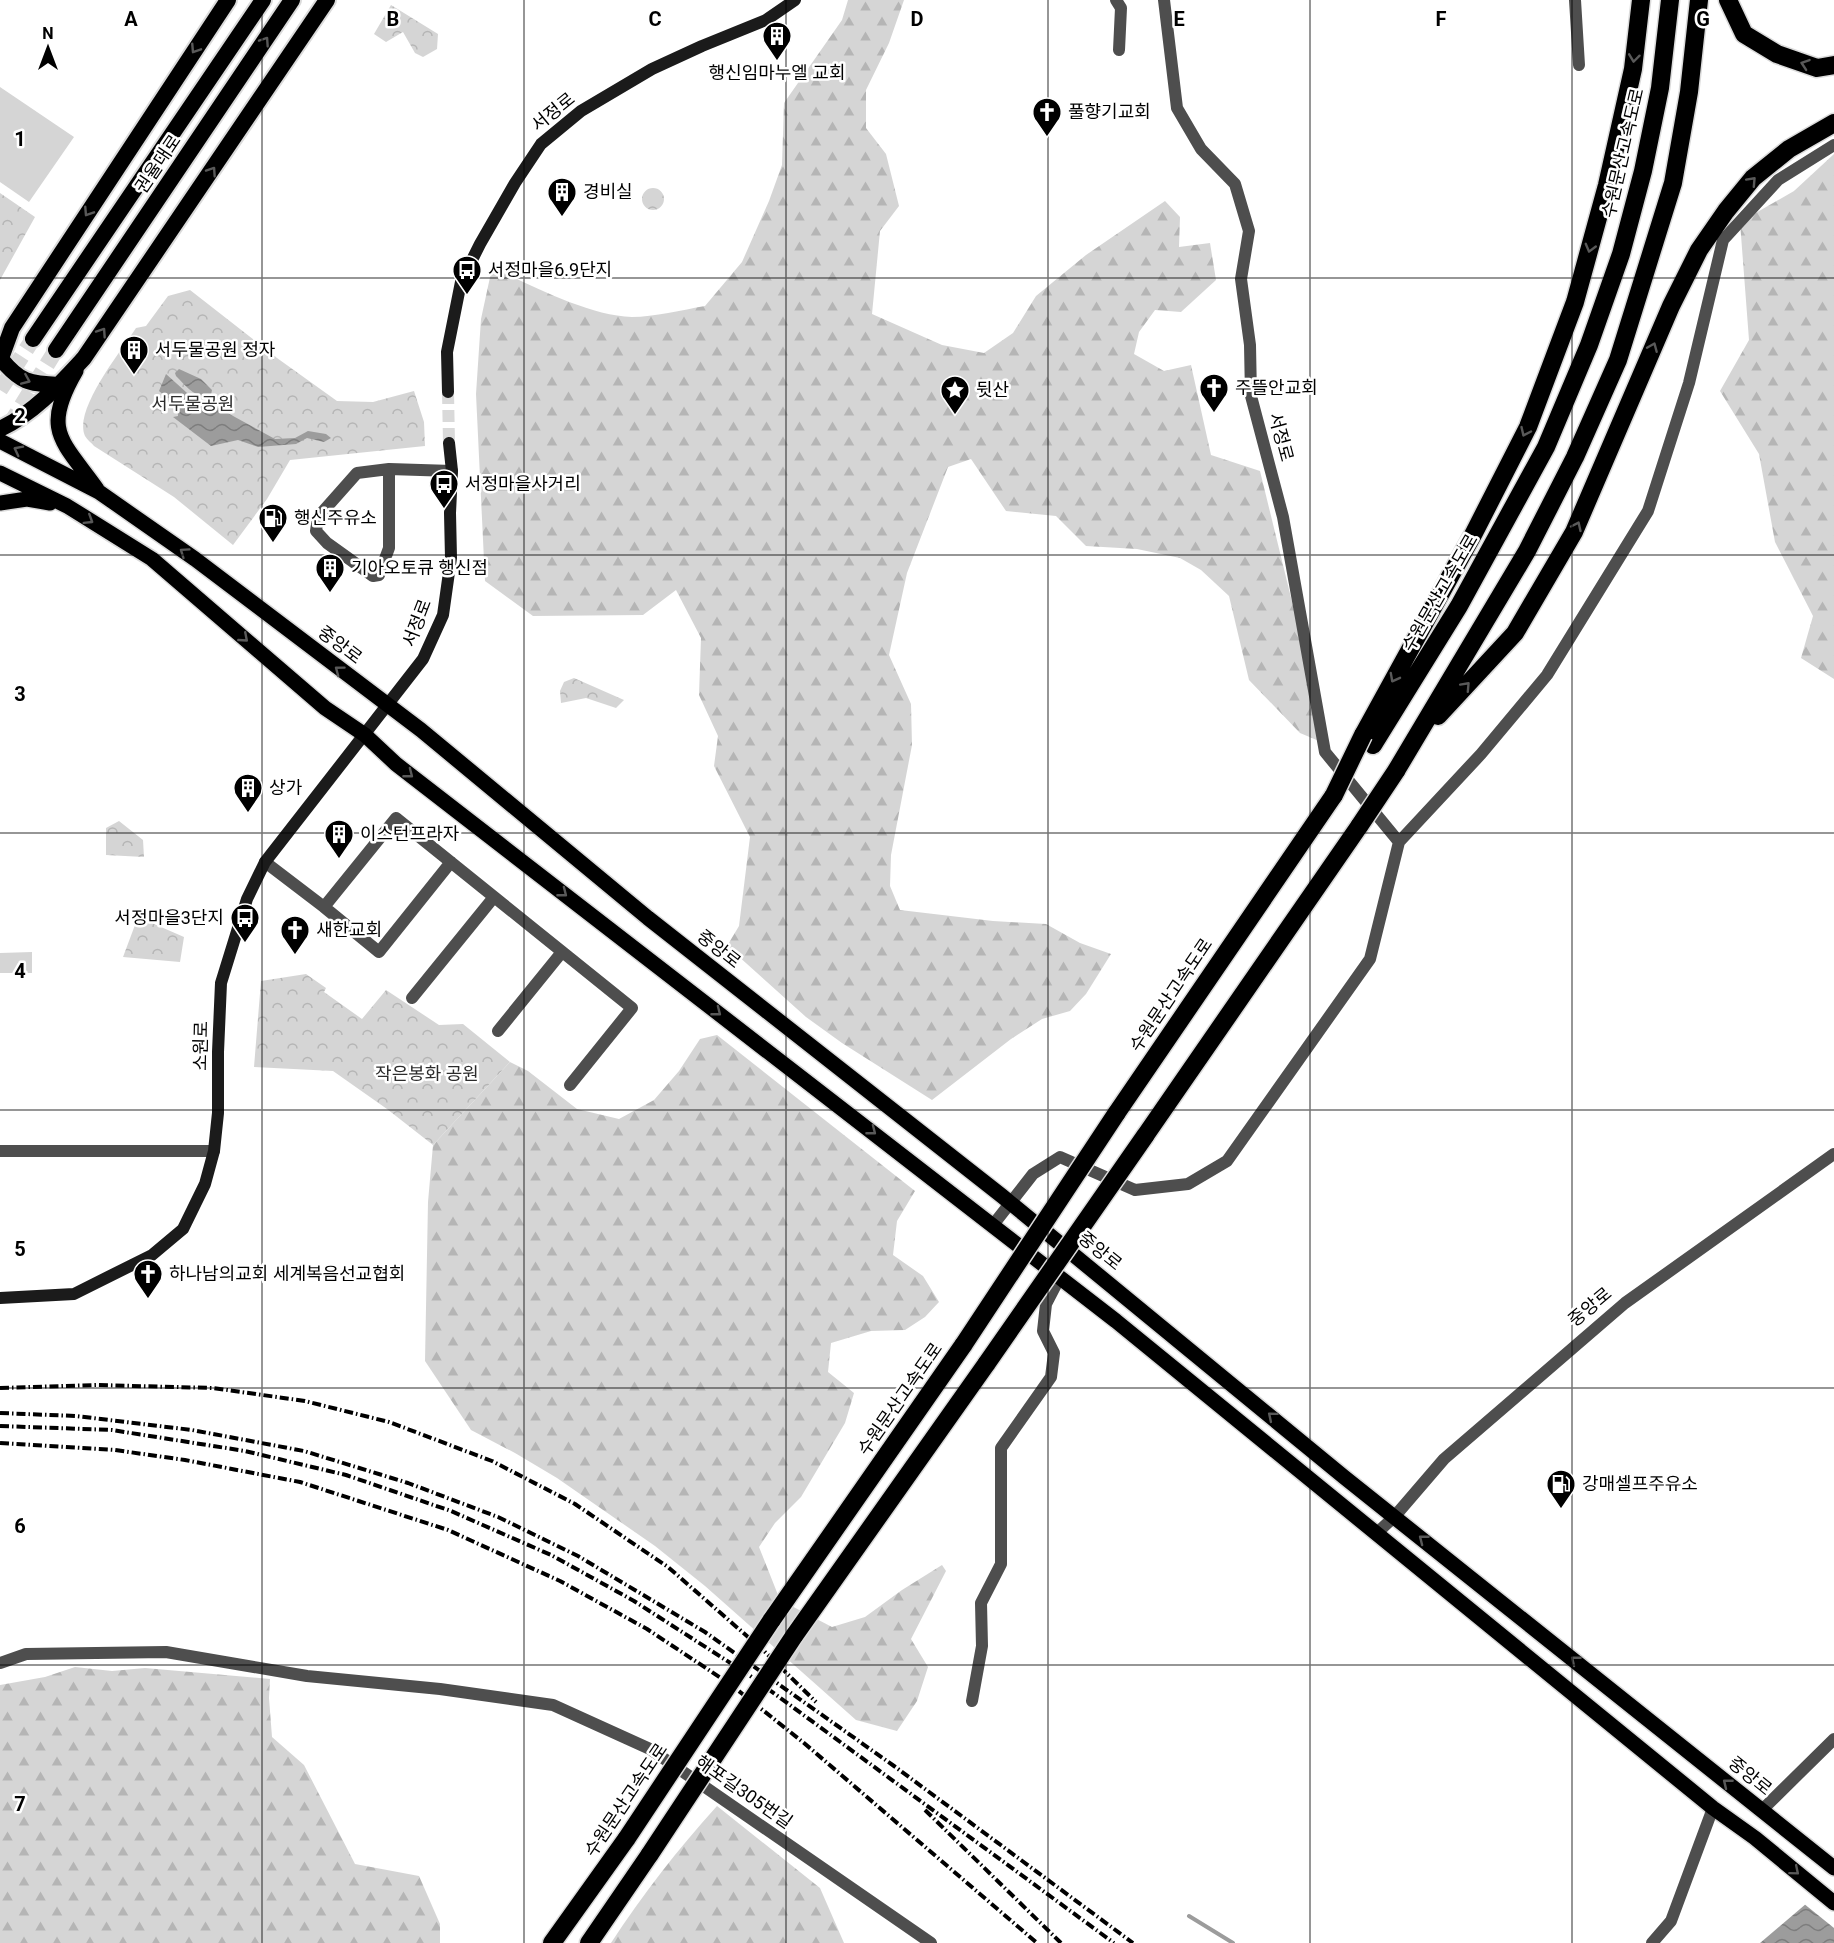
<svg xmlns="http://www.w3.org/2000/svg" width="1834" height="1943" font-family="Roboto,'Noto Sans KR',sans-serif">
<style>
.green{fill:#d5d5d5}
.forest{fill:url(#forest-firs)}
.park{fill:url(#park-crowns)}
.water{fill:url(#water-waves)}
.pier{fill:#fff}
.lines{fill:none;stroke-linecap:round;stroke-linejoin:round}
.stream{stroke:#9c9c9c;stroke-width:4}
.secondary-tunnel{stroke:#d9d9d9;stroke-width:12;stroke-dasharray:12 6;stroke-linecap:butt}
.trunk-tunnel{stroke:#d9d9d9;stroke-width:16;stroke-dasharray:16 8;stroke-linecap:butt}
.primary-casing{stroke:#dbdbdb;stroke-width:18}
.trunk-casing{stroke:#dbdbdb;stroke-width:20}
.motorway-casing{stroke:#dbdbdb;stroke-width:21}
.minor{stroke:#4e4e4e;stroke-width:12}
.secondary{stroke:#1b1b1b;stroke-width:12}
.primary{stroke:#000;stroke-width:15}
.trunk{stroke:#000;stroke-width:16}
.motorway{stroke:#000;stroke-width:18}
.rail{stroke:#000;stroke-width:4;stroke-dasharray:9 3 1.5 3;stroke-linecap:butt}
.motorway-bridge-casing{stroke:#dbdbdb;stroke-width:21;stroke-linecap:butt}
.motorway-bridge{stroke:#000;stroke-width:18}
.oneway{stroke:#595959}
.grid{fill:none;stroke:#000;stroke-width:1.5;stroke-opacity:0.55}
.labels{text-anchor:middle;stroke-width:5;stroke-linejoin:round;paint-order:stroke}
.poi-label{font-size:18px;fill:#000;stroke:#fff;text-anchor:start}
.street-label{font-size:18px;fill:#000;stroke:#fff}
.park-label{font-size:18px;fill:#2c2c2c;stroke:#fff}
.grid-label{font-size:20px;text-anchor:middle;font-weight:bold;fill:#000;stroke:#fff;stroke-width:5;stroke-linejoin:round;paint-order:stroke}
</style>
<defs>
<pattern id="forest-firs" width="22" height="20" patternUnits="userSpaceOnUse" patternTransform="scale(1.5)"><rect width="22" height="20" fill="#d5d5d5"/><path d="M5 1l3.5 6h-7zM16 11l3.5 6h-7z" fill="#b5b5b5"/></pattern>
<pattern id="park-crowns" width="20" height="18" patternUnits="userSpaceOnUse" patternTransform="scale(1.5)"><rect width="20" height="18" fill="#d5d5d5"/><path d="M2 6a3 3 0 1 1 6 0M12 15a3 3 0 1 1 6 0" fill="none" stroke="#b5b5b5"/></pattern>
<pattern id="water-waves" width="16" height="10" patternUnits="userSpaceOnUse" patternTransform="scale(1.5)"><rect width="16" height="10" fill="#9c9c9c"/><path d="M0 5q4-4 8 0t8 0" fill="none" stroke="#7d7d7d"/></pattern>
</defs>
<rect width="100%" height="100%" fill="#fff"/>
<path class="green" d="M0,87L74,137L29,202L0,182Z
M32,952V973H0V953Z"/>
<path class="forest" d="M848,0H904L889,43L866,90V128L886,154L899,206L880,231L872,314L942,345L984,353L1013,333L1036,296L1086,255L1165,201L1180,217L1179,247L1210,243L1216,280L1181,312L1155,310L1139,332L1134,354L1164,371L1191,365L1211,455L1260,471L1295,614L1319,741L1300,733L1249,680L1229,596L1201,570L1180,558L1137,549L1086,546L1056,516L1006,511L971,459L948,467L907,573L889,655L911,704L912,745L891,855L890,886L900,910L993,921L1046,924L1080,943L1111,954L1086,994L1070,1011L1042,1019L1011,1039L932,1100L842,1043L806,1017L727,946L739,926L750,837L714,766L718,736L699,695L701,638L676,590L643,615L533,616L485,581L476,394L481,319L492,268C532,285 588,316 632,317C654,317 682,310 705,306L742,262L769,201L782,165L784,103L842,20Z
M1834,154V679L1801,658L1813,616L1775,542L1759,454L1720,391L1749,340L1740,222L1794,191Z
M717,1035L915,1191L897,1221L893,1255L923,1276L939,1302L925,1317L905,1330L871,1331L831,1343L828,1372L854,1393L845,1423L801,1497L775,1523L759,1547L780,1600L832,1627L865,1617L902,1590L942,1565L946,1571L911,1639L928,1667L917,1701L897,1731L856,1720L705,1586L655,1546L557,1478L515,1453L471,1430L425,1361L428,1202L433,1145L510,1062L528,1071L577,1109L619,1119L654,1100L679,1071L700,1039Z
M75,1667L112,1671L145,1668L270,1679L269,1698L272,1737L304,1765L355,1864L419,1876L440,1924V1943H0V1685L45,1677Z
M717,1806L820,1888L844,1943H611C643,1894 678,1849 717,1806Z"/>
<path class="park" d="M391,5L438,34L437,49L423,57L415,53L403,32L386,42L374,34Z
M642 199a11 11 0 1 1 22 0a11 11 0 1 1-22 0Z
M0,193L35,217L0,280Z
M190,290L277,358L337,401L373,402L414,391L424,422L425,446L290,460L267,499L233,545L174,497L94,446C92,443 87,440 85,436C73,410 122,350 136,328L146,326L168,296Z
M574,678L624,700L616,708L586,698L561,703L560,691L564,682Z
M119,821L143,840L144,857L106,855V828Z
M138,917L184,937L180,962L123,957Z
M306,974L326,988L324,992L362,1019L386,990L439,1025L463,1024L510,1062L433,1145L387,1109L333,1071L254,1067L261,981Z"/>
<path class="water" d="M179,369L201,379L212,390L211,395C196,400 186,386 176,376L175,373Z
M166,374L196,401L211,404L275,439L295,438L308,431L326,434L331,438L324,442L307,438L296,444L258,447L238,440L211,446L173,417L178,416L177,400L167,398L159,391Z
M1834,1880V1943H1760Z"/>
<path class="pier" d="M1834,1877V1928L1803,1903Z"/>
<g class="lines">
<path class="stream" d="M1189,1916L1233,1943"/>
<path class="secondary-tunnel" d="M448,392L449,443"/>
<path class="trunk-tunnel" d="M0,390L33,339
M9,426L56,350"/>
<g class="primary-casing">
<path id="primary" d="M76,371C41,431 62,440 97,489
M0,441L99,492L195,559L421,730L648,918L1002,1196L1344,1477L1834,1868
M0,473L67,506L152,559L325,708L365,735L396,764L1116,1321L1713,1808L1755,1838L1834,1903
M0,503L27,499L50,503"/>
</g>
<g class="trunk-casing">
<path id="trunk" d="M33,339L263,0
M56,350L292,0
M1,359C20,382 29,384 59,385
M0,361L12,328L228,0
M0,429C34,413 59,385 84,358L327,0"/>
</g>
<g class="motorway-casing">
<path id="motorway" d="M1728,0L1744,34L1777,54L1817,68L1834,65
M1438,716L1515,633L1574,532L1671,306L1699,250L1726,211L1753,178L1789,149L1834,123
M1363,735L1474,533L1528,427L1575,302L1607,185L1633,69L1641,0
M1373,745L1459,606L1546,447L1589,345L1621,254L1643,171L1660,88L1670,0
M1396,771L1527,551L1575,457L1618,360L1673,183L1689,92L1699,0
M1116,1114L1334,795
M1145,1136L1360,825
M771,1621L964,1344
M794,1636L987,1363
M552,1943L627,1838
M589,1943L650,1854"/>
</g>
<path class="minor" d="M1116,0L1121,8L1119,50
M1164,0L1177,108L1201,149L1235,184L1249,231L1241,279L1250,345L1251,396L1283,517L1325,752L1399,842
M1575,0L1579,65
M389,469V548L379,575L373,576L327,543L316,531L318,517L357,473L389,469L452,471
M265,862L324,907L396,818L632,1008L570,1085
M324,907L379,952L451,862
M412,998L494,897
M498,1031L562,952
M0,1151H214
M993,1225L1033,1174L1060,1157L1135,1190L1188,1184L1227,1161L1370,959L1399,842L1481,754L1547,675L1648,511L1689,383L1723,240L1778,180L1834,145
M1377,1533L1395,1516L1444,1459L1625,1303L1834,1154
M0,1663L26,1654L166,1652L307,1676L440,1689L553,1705L650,1749L931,1943
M972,1701L982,1646L981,1603L1001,1564V1448L1051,1377L1054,1353L1043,1331L1046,1304L1060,1277
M1762,1810L1834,1739
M1652,1943L1671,1921L1713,1808"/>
<path class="secondary" d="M448,392L447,352L461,282L480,244L515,183L541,144L581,111L652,69L702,46L766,20L795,0
M0,1298L74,1294L152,1255L183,1229L205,1184L214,1151L218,1113V1052L221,983L247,899L265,862L423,659L443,615L451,558L450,513L452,471L449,443"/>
<use href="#primary" class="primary"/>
<use href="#trunk" class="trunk"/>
<use href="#motorway" class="motorway"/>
<path class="rail" d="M0,1388L97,1385L213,1388L305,1401L389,1422L492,1461L575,1504L668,1567L764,1651L816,1702
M0,1413L76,1416L192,1430L304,1451L408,1483L498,1517L578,1556L705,1632L894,1766L1133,1943
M0,1426L112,1430L245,1451L346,1475L451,1511L551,1555L634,1601L749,1675L1114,1943
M0,1443L115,1450L185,1460L300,1482L448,1530L560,1581L647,1629L730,1684L804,1743L1037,1943
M925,1810L1061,1943"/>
<g class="motorway-bridge-casing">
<path id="motorway-bridge" d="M1334,795L1363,735
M1360,825L1396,771
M964,1344L1116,1114
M987,1363L1145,1136
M627,1838L771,1621
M650,1854L794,1636"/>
</g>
<use href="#motorway-bridge" class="motorway-bridge"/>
</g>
<defs><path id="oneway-chevron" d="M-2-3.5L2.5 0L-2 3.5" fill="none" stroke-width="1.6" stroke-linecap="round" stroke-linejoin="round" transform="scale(1.5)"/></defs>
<g class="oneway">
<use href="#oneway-chevron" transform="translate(265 41) rotate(-56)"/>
<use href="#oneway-chevron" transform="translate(195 49) rotate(123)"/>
<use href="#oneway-chevron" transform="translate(1634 58) rotate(97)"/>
<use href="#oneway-chevron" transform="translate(1805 64) rotate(-161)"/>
<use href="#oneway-chevron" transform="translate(212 171) rotate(-56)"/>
<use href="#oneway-chevron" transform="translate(1752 181) rotate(-47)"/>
<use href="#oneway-chevron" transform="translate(88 212) rotate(123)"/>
<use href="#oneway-chevron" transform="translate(1590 248) rotate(105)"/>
<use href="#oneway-chevron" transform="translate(102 332) rotate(-56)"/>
<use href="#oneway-chevron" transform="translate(1653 347) rotate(-67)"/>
<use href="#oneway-chevron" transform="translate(26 380) rotate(23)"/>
<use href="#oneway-chevron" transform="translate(1525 432) rotate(115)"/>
<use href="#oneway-chevron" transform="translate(18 450) rotate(-153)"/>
<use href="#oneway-chevron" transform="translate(89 520) rotate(32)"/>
<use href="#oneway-chevron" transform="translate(1577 526) rotate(-65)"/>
<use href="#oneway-chevron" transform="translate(184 552) rotate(-145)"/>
<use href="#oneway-chevron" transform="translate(244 638) rotate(41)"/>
<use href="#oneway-chevron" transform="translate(339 670) rotate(-143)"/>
<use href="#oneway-chevron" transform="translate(1394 678) rotate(118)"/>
<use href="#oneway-chevron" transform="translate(1466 686) rotate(-47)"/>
<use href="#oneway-chevron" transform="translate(409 774) rotate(38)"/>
<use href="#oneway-chevron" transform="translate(563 893) rotate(38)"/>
<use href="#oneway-chevron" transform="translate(717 1012) rotate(38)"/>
<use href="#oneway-chevron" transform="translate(872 1131) rotate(38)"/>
<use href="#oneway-chevron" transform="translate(1272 1416) rotate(-140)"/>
<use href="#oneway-chevron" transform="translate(1423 1539) rotate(-142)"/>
<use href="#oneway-chevron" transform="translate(1575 1660) rotate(-141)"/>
<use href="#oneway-chevron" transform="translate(1727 1783) rotate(-141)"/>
<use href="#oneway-chevron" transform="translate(1795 1871) rotate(40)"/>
</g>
<path class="grid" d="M262,0V1943M524,0V1943M786,0V1943M1048,0V1943M1310,0V1943M1572,0V1943M0,278H1834M0,555H1834M0,833H1834M0,1110H1834M0,1388H1834M0,1665H1834"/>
<defs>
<g id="building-pin" transform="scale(1.5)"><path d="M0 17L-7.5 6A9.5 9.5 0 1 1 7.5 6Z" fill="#000" stroke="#fff"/><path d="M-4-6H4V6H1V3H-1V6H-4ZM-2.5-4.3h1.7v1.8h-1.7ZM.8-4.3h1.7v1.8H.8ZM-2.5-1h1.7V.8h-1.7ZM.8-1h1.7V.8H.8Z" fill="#fff"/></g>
<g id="church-pin" transform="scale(1.5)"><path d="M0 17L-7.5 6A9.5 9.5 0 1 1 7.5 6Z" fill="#000" stroke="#fff"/><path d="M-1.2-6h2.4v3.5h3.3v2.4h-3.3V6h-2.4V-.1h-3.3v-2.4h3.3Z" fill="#fff"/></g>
<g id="bus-pin" transform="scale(1.5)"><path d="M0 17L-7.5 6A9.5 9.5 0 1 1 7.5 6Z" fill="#000" stroke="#fff"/><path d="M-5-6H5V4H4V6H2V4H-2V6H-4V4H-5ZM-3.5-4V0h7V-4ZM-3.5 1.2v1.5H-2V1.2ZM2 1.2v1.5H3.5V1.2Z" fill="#fff"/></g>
<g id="sight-pin" transform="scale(1.5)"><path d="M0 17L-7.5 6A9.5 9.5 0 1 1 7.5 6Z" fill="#000" stroke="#fff"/><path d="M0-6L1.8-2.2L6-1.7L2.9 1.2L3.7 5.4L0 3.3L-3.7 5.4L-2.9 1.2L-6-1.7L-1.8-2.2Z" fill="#fff"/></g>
<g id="fuel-pin" transform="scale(1.5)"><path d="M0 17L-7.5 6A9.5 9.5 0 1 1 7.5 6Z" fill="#000" stroke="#fff"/><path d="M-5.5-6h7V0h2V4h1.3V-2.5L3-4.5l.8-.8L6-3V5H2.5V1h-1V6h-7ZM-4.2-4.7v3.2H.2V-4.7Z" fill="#fff"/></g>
</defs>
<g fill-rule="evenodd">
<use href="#building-pin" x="777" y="36"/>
<use href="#church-pin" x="1047" y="112"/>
<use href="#building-pin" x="562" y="192"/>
<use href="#bus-pin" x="467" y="270"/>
<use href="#building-pin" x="134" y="350"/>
<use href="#church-pin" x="1214" y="388"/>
<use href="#sight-pin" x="955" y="390"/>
<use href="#bus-pin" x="444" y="484"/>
<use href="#fuel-pin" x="273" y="518"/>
<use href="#building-pin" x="330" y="568"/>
<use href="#building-pin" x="248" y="788"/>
<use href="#building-pin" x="339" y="834"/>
<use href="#bus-pin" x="245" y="918"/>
<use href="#church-pin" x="295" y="930"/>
<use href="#church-pin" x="148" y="1274"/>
<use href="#fuel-pin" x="1561" y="1484"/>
</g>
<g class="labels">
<g class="poi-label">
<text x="777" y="79" text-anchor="middle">행신임마누엘 교회</text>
<text x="1068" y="118">풀향기교회</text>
<text x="583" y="198">경비실</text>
<text x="488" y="276">서정마을6.9단지</text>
<text x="155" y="356">서두물공원 정자</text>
<text x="1235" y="394">주뜰안교회</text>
<text x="976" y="396">뒷산</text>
<text x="465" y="490">서정마을사거리</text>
<text x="294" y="524">행신주유소</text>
<text x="351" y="574">기아오토큐 행신점</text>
<text x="269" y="794">상가</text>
<text x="360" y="840">이스턴프라자</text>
<text x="224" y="924" text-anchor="end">서정마을3단지</text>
<text x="316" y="936">새한교회</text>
<text x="169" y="1280">하나남의교회 세계복음선교협회</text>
<text x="1582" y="1490">강매셀프주유소</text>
</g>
<g class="street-label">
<text transform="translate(553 112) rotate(-39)" y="6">서정로</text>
<text transform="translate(1623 153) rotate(-77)" y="6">수원문산고속도로</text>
<text transform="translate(158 164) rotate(-56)" y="6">권율대로</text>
<text transform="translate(1281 437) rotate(75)" y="6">서정로</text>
<text transform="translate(1440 593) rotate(-60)" y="6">수원문산고속도로</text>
<text transform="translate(417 623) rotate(-69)" y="6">서정로</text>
<text transform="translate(340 645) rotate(37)" y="6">중앙로</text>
<text transform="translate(719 949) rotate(38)" y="6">중앙로</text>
<text transform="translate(1171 995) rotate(-56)" y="6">수원문산고속도로</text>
<text transform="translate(201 1046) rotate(-89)" y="6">소원로</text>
<text transform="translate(1100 1251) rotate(39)" y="6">중앙로</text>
<text transform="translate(1590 1307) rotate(-40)" y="6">중앙로</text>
<text transform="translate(900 1399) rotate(-55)" y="6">수원문산고속도로</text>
<text transform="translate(1750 1776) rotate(39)" y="6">중앙로</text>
<text transform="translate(744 1792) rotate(35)" y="6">해포길305번길</text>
<text transform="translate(626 1800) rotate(-56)" y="6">수원문산고속도로</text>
</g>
<g class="park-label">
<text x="193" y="410">서두물공원</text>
<text x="427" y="1080">작은봉화 공원</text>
</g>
</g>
<g class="grid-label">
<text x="131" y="26">A</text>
<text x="393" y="26">B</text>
<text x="655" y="26">C</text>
<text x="917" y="26">D</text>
<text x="1179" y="26">E</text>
<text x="1441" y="26">F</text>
<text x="1703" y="26">G</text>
<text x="20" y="146">1</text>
<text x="20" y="423">2</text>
<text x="20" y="701">3</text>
<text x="20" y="978">4</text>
<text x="20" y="1256">5</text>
<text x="20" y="1533">6</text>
<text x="20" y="1811">7</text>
</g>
<g transform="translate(48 48)" stroke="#ffffff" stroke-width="4.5" paint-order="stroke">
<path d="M0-4.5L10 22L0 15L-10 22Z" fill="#000000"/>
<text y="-9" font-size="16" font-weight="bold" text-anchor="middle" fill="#000000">N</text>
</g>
</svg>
